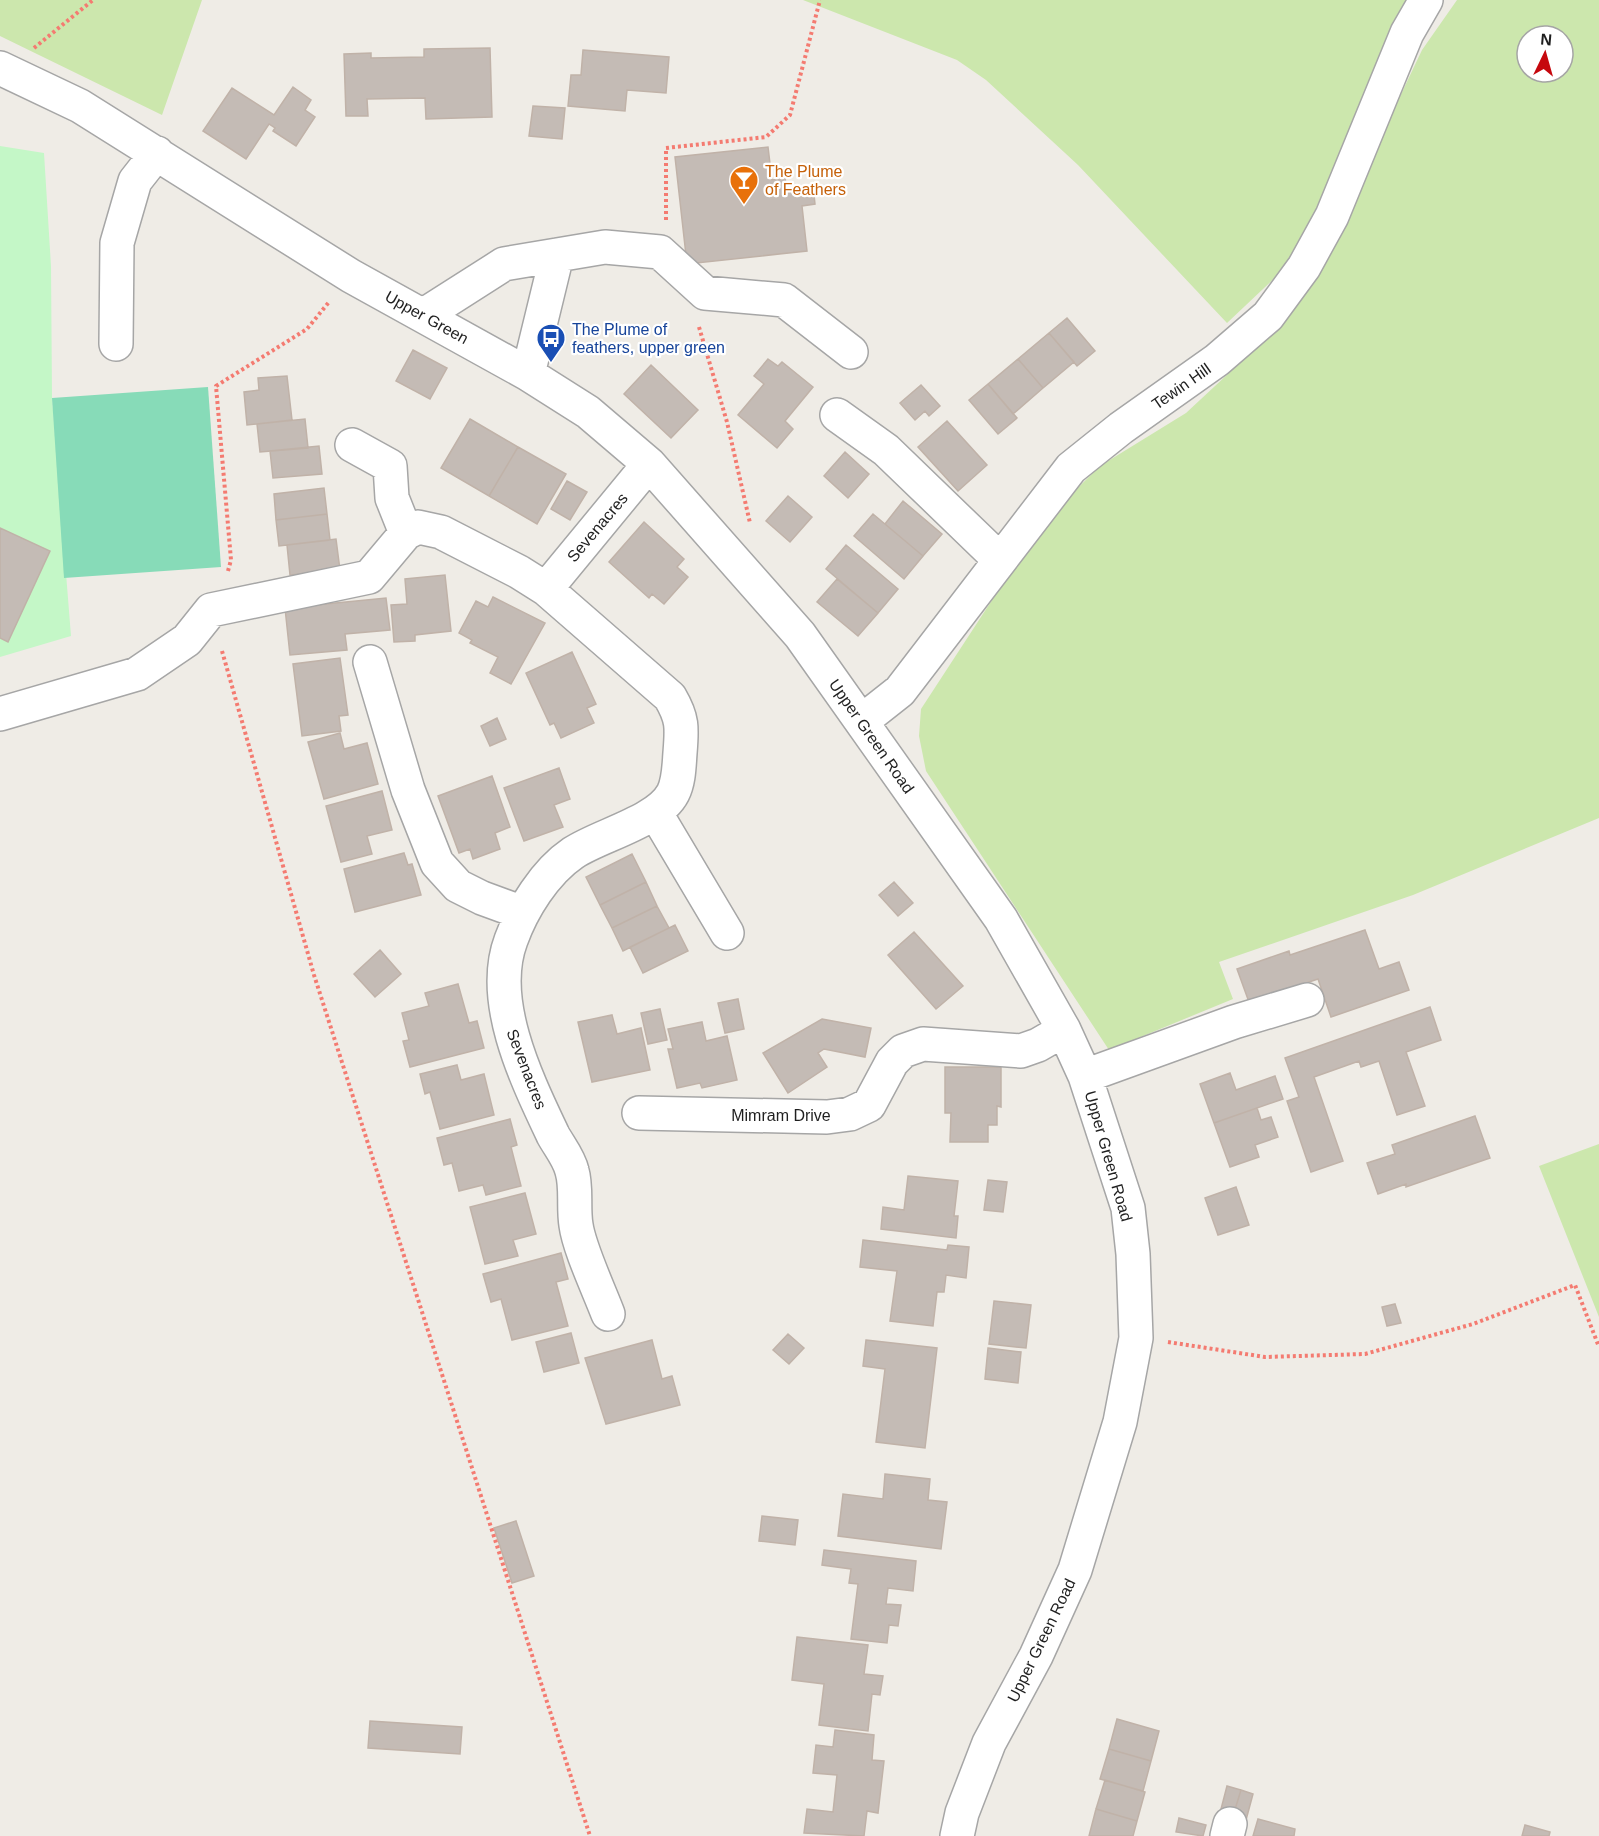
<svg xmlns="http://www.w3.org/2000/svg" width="1599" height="1836" font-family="Arial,sans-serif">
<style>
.grass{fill:#cce7ad;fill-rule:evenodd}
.park{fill:#c4f7c7}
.pitch{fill:#87dbb8}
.building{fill:#c4bbb5;stroke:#c0b2a8;stroke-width:1.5}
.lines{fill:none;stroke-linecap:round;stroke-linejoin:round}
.minor-casing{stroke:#a6a6a6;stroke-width:36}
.path{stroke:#f47b71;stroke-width:4;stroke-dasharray:3 3;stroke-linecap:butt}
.minor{stroke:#fff;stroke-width:33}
.labels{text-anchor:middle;stroke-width:4.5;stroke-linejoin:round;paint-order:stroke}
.food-label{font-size:16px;fill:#c56008;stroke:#fff;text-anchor:start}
.street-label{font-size:16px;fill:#1f1f1f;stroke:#fff}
.transit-label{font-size:16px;fill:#164399;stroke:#fff;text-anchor:start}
</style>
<rect width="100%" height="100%" fill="#efece6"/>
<path class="grass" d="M0,0H202L162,115L0,36Z
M803,0H1411L1356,128L1311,221L1282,271L1227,323L1078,165L986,80L957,60Z
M1457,0H1599V818L1413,895L1219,962L1233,999L1109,1050L926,771L919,736L921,709L1043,522L1100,466L1186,413L1258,346L1322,261L1422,50ZM1527,36H1563V72H1527Z
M1599,1144V1317L1539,1166Z"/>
<path class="park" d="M0,146L44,153L51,266L52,398L71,636L0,657Z"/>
<path class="pitch" d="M208,387L221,567L64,578L52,398Z"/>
<path class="building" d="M490,48L492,117L426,119L425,98L367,99L368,116H346L344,54L371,53V58L424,57V49Z
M583,50L669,57L666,93L627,90L625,111L568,106L571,75H581Z
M293,87L311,100L305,110L315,117L296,146L273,131L275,128L269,124L246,159L203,131L232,88L274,115Z
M533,106L565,108L562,139L529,136Z
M768,147L772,180L785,178L787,189L813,186L815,204L802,206L807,251L687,264L675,157Z
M1067,318L1095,351L1077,366L1049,333Z
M1049,333L1074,362L1043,388L1018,359Z
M413,350L447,368L430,399L396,381Z
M768,359L778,366L782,362L813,387L785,421L793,429L777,448L738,415L764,384L754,376Z
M1018,359L1043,388L1013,414L988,384Z
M651,365L698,410L671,438L624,394Z
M287,376L292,420L247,425L244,392L259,390L258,378Z
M988,384L1017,418L998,434L969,400Z
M921,385L940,406L929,416L925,411L915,420L900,403Z
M305,419L308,448L260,452L257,424Z
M470,419L518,447L489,496L441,468Z
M947,421L987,465L958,491L918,447Z
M319,446L322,474L273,478L270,451Z
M518,447L566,474L537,524L489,496Z
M845,452L869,474L848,498L824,476Z
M567,481L587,492L570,520L551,509Z
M324,488L327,514L276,520L274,494Z
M788,496L812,517L790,542L766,521Z
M903,501L942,534L923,556L885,524Z
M327,514L330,540L279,546L276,520Z
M873,514L923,556L904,579L854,536Z
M644,522L684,559L677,567L688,577L664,604L652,594L649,598L609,562Z
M0,528L50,551L8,642L0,638Z
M336,539L340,570L290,575L287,545Z
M846,545L898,589L878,613L826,569Z
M445,575L451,631L415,635V641L394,642L391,605L407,604L405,579Z
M837,579L878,613L858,636L817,602Z
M493,597L545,623L511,684L490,673L498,657L470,643L472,640L459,633L476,601L488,607Z
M386,598L390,630L345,634L347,650L290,655L285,608Z
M572,652L596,704L587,708L594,723L561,738L554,723L550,725L526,673Z
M340,658L348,715L339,716L341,731L302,736L293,664Z
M497,718L506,739L490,746L481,726Z
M340,733L344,749L367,743L378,784L324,799L308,742Z
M559,768L570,799L554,805L563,827L524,841L504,788Z
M492,776L510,827L495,833L500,849L473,859L470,849L459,853L438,796Z
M382,791L392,830L367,836L372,854L341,862L326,806Z
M404,853L408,865L412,864L421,895L355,912L344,869Z
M632,854L646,882L600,905L586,877Z
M646,882L657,906L612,928L600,905Z
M894,882L913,903L898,916L879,895Z
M657,906L669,928L623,951L612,928Z
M675,925L688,951L643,973L630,947Z
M1365,930L1379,969L1399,962L1409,990L1331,1017L1318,979L1249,1002L1237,969L1289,951L1290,955Z
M914,932L963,986L936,1009L888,955Z
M380,950L401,974L375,997L354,974Z
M458,984L469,1023L477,1021L484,1048L410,1067L403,1041L409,1040L402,1013L429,1006L425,993Z
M738,999L744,1029L725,1033L718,1003Z
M1430,1007L1441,1040L1406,1052L1425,1106L1397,1115L1379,1061L1361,1067L1359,1061L1314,1077L1343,1161L1311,1172L1287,1101L1299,1097L1285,1058Z
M660,1009L667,1040L648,1044L641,1013Z
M612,1015L617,1034L641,1028L650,1070L592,1082L578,1022Z
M822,1019L871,1028L865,1057L824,1049L818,1053L827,1067L788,1093L763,1053Z
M702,1022L706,1041L727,1036L737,1080L702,1088L700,1083L677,1088L668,1049H673L668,1029Z
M457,1065L461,1080L484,1074L494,1115L440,1129L430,1092L425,1094L420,1074Z
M945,1067H1001V1107L997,1106V1125H988V1142H950L951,1113H945Z
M1230,1073L1236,1090L1275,1076L1283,1099L1214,1123L1200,1084Z
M1257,1108L1261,1120L1271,1117L1278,1137L1255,1145L1259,1157L1230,1167L1214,1123Z
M1475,1116L1490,1158L1406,1187V1184L1378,1194L1367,1163L1395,1154L1392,1145Z
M510,1119L517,1145L511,1147L521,1186L486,1195L483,1185L459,1191L452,1163L444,1165L437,1138Z
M908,1176L958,1181L954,1216H958L956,1238L881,1229L883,1207L904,1210Z
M988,1180L1007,1182L1003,1212L984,1210Z
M1236,1187L1249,1225L1218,1235L1205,1198Z
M525,1193L536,1234L513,1240L518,1256L485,1264L470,1207Z
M863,1240L947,1250L948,1245L969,1247L966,1278L946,1275L944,1292H937L933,1326L890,1321L897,1271L860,1267Z
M561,1253L568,1279L556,1282L568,1326L512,1340L501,1299L491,1302L483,1274Z
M994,1301L1031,1305L1026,1348L989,1344Z
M1395,1304L1401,1323L1387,1326L1382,1307Z
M571,1333L579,1363L544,1372L536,1342Z
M788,1334L804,1348L789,1364L773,1350Z
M652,1340L662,1379L672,1376L680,1405L606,1424L585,1358Z
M866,1340L937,1348L925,1448L876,1442L885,1369L863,1366Z
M988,1348L1021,1352L1018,1383L985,1379Z
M885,1474L930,1479L928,1500L947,1502L941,1549L838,1536L843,1494L883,1499Z
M762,1516L798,1520L795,1545L759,1541Z
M516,1521L534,1576L512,1583L494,1528Z
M824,1550L916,1561L913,1591L888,1588L886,1604L901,1605L898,1626L889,1625L887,1643L851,1639L858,1584L849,1583L851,1569L822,1565Z
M797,1637L868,1645L864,1674L883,1676L880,1695L872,1694L868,1731L819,1725L824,1684L792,1680Z
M1117,1719L1159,1731L1151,1761L1109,1749Z
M370,1721L462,1727L460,1754L368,1748Z
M835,1730L874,1735L872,1760L884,1761L878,1813L867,1811L864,1836L804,1833L807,1809L833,1812L837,1775L813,1773L816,1745L833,1747Z
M1109,1749L1151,1761L1143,1791L1100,1779Z
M1105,1780L1145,1792L1137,1821L1096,1809Z
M1227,1786L1241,1790L1233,1816L1220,1813Z
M1241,1790L1253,1794L1246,1820L1233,1816Z
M1096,1809L1137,1821L1133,1836H1089Z
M1179,1818L1206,1825L1203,1836L1176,1832Z
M1258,1819L1295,1829L1294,1836H1253Z
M1525,1825L1550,1832L1549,1836H1522Z"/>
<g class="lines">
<g class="minor-casing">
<path id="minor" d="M0,68L80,106L351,276L528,374L588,412L649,464L800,635L1001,919L1064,1030L1085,1076L1128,1208L1133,1254L1136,1338L1120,1422L1075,1570L1036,1656L989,1743L962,1813L957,1836
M424,315L504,264L605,247L660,252L705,293L784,300L851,352
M116,344L117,243L135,181L157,153
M528,374L557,255
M837,415L886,450L999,559
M352,445L390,466L392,498L406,533
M370,662L408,790L437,863L458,886L482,898L523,913
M0,714L137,674L187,640L211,610L369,577L406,533L418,527L441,532L519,572L546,589
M862,721L900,691L1071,468L1121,428L1217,360L1268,316L1304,267L1332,216L1407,33L1426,0
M655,812L727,933
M1085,1076L1234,1022L1307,1000
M639,1113L827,1117L850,1114L869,1105L892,1062L903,1051L923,1044L1021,1051L1038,1045L1064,1030
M608,1314C599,1290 579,1248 576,1225C573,1207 577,1188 572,1171C569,1158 559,1146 553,1135C527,1080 488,1001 511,940C522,909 545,872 573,853C600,835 658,822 673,793C679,781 679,766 680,753C682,728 683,719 670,697L546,589L649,464
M1227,1836L1230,1824"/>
</g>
<path class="path" d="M34,48L93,0
M666,220V148L766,137L790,115L820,0
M699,327L727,422L750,523
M228,571L231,560L216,386L307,329L329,302
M222,651L314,975L590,1836
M1168,1342L1265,1357L1365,1354L1473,1324L1575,1285L1599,1347"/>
<use href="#minor" class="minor"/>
</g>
<defs>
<g id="bar-pin" transform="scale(1.5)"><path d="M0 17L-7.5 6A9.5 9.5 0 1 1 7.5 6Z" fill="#e8710a" stroke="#fff"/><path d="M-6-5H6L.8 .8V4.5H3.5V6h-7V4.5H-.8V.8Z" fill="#fff"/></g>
<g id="bus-pin" transform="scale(1.5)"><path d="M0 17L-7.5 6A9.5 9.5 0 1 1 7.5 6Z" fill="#1a4fb4" stroke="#fff"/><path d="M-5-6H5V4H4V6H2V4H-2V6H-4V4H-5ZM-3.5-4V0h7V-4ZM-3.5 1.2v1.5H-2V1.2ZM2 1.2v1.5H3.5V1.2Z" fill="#fff"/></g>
</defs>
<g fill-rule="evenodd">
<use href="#bar-pin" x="744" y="180"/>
<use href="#bus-pin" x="551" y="338"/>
</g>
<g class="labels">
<g class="food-label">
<text x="765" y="177">The Plume<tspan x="765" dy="18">of Feathers</tspan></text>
</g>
<g class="street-label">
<text transform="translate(427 317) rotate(29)" y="6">Upper Green</text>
<text transform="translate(1181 386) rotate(-35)" y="6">Tewin Hill</text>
<text transform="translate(597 527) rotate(-50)" y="6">Sevenacres</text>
<text transform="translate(872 736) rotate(55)" y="6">Upper Green Road</text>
<text transform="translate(527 1069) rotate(69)" y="6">Sevenacres</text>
<text x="781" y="1121">Mimram Drive</text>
<text transform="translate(1109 1156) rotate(74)" y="6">Upper Green Road</text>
<text transform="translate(1041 1640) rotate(-64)" y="6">Upper Green Road</text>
</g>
<g class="transit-label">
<text x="572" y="335">The Plume of<tspan x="572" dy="18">feathers, upper green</tspan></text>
</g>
</g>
<g transform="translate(1545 54) rotate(5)"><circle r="28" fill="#ffffff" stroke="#a5a5a5" stroke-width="1.5"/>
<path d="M0-4.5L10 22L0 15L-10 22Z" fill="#c6080e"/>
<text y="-9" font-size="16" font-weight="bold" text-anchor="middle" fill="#1f1f1f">N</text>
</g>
</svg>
